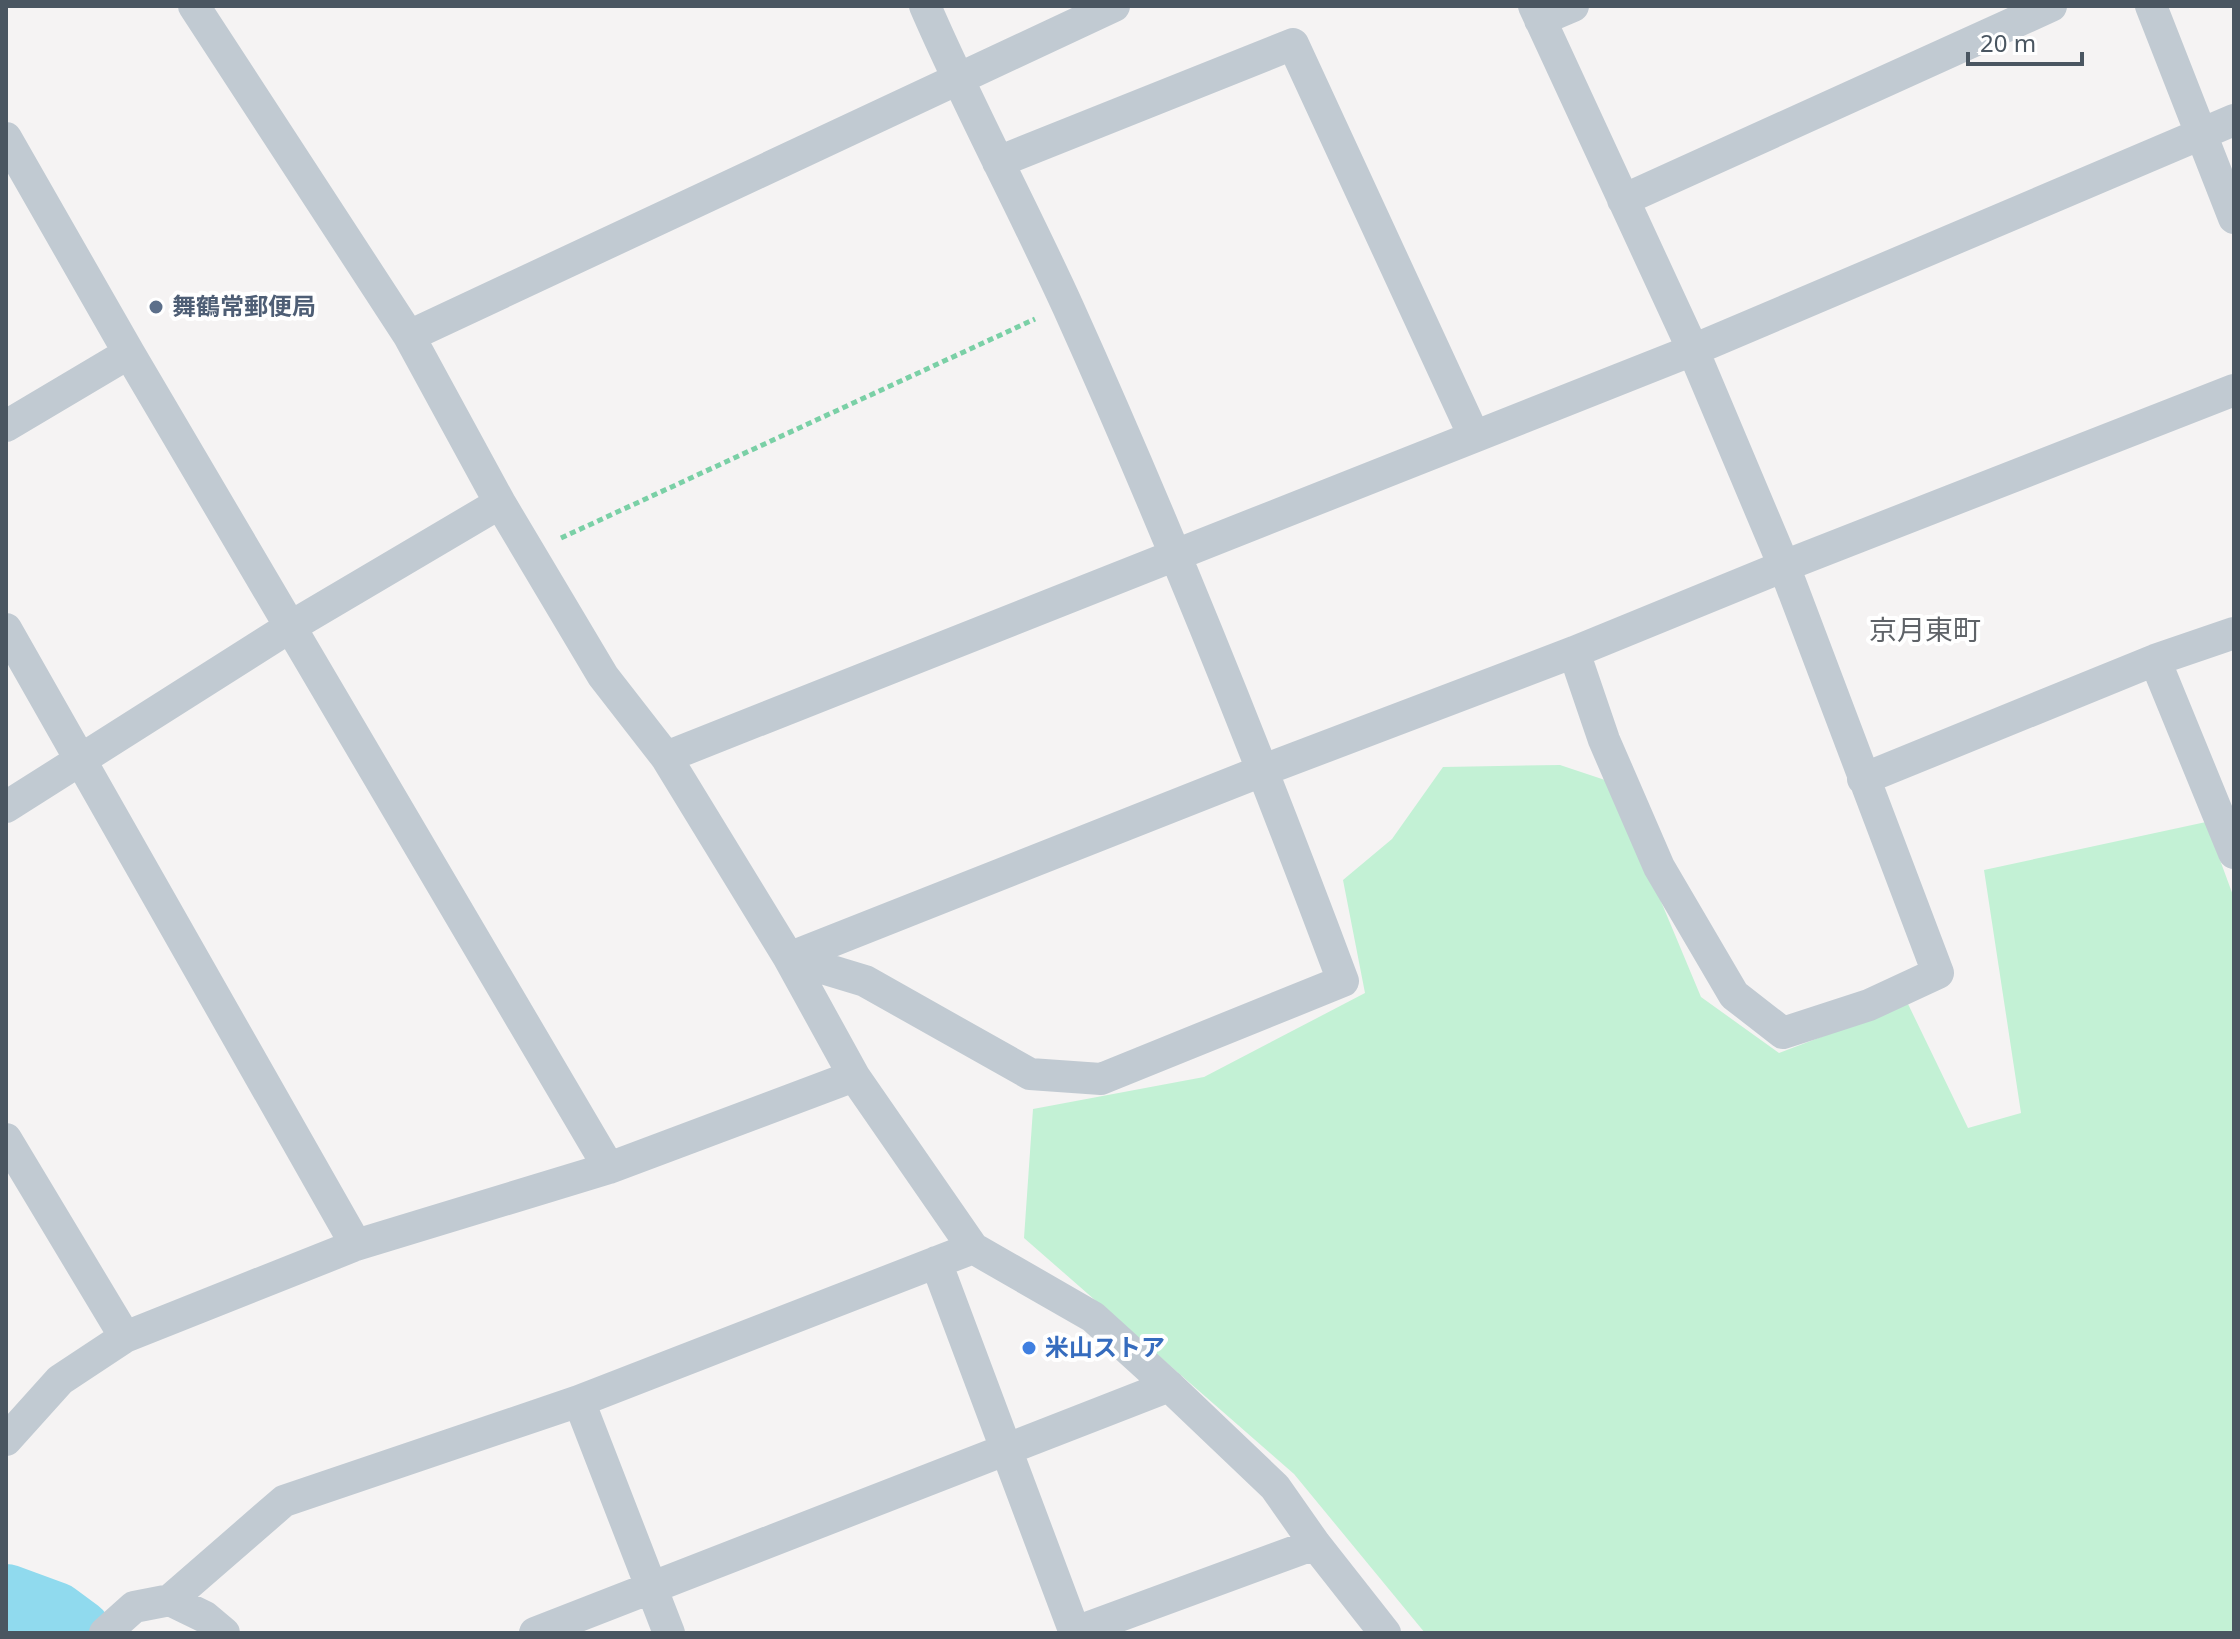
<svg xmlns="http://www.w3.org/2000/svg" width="2240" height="1639" font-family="'Noto Sans','Noto Sans JP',sans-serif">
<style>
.green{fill:#c3f1d5}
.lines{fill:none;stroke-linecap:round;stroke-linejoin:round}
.river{stroke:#90daee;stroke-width:68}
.path{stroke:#7ad0a6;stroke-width:5;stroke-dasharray:6 4;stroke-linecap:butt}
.minor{stroke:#c1cad2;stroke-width:32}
.service-dot{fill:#5c6f8a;stroke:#fff;stroke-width:3}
.shop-dot{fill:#3f7fe0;stroke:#fff;stroke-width:3}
.labels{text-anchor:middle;stroke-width:8;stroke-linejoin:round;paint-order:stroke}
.service-label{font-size:24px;font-weight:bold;fill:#4e5e75;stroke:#fff;text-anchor:start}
.shop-label{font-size:24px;font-weight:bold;fill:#366cbe;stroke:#fff;text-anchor:start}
.quarter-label{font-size:28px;fill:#5f6368;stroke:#fff}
</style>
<rect width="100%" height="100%" fill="#f5f3f3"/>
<path class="green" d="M1560,765L1611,782L1701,997L1779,1053L1908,1004L1968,1128L2021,1113L1984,870L2206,822L2234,898V1633H1425L1294,1474L1024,1238L1033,1109L1204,1077L1365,993L1343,880L1392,839L1443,767Z"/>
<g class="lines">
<path class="river" d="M6,1598L55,1616L78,1633"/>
<path class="path" d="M561,538L1035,319"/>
<path class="minor" d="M194,6L409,336L500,503L603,676L666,757L789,958L854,1076L973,1248L1093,1317L1169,1386L1275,1487L1315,1544L1385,1633
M1534,6L1693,350L1784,566L1938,973L1869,1005L1783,1033L1734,995L1659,867L1604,740L1574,652
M2151,6L2234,218
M1540,20L1573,6
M6,138L129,353L609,1168
M998,162L1293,44L1474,436
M1623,200L2051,6
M409,336L1114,6
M6,426L129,353
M6,629L356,1245
M2155,660L2234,853
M666,757L1693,350L2234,120
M1863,779L2155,660L2234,633
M6,807L290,627L500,503
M789,958L865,981L1030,1074L1101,1079L1343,981C1258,754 1168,529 1068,307C1022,206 969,108 925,6
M789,958L1264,770L1574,652L1784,566L2234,390
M6,1139L125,1337
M936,1262L1075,1633
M579,1401L669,1633
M6,1440L60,1380L125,1337L356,1245L609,1168L854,1076
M170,1600L284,1501L579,1401L973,1248
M105,1633L134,1607L170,1600L205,1617L224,1633
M535,1633L1169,1386
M1073,1633L1315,1544"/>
</g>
<circle class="service-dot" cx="156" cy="307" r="8"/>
<circle class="shop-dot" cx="1029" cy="1348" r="8"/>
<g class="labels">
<g class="service-label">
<text x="172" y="315">舞鶴常郵便局</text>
</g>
<g class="shop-label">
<text x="1045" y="1356">米山ストア</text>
</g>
<g class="quarter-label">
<text x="1925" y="640">京月東町</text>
</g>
</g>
<rect width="2240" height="1639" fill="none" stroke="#4a5661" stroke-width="16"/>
<path d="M1968 52v12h114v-12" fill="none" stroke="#4a5661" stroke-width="4"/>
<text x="1980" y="52" font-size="24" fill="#4a5661" stroke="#ffffff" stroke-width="6" paint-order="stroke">20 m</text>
</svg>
